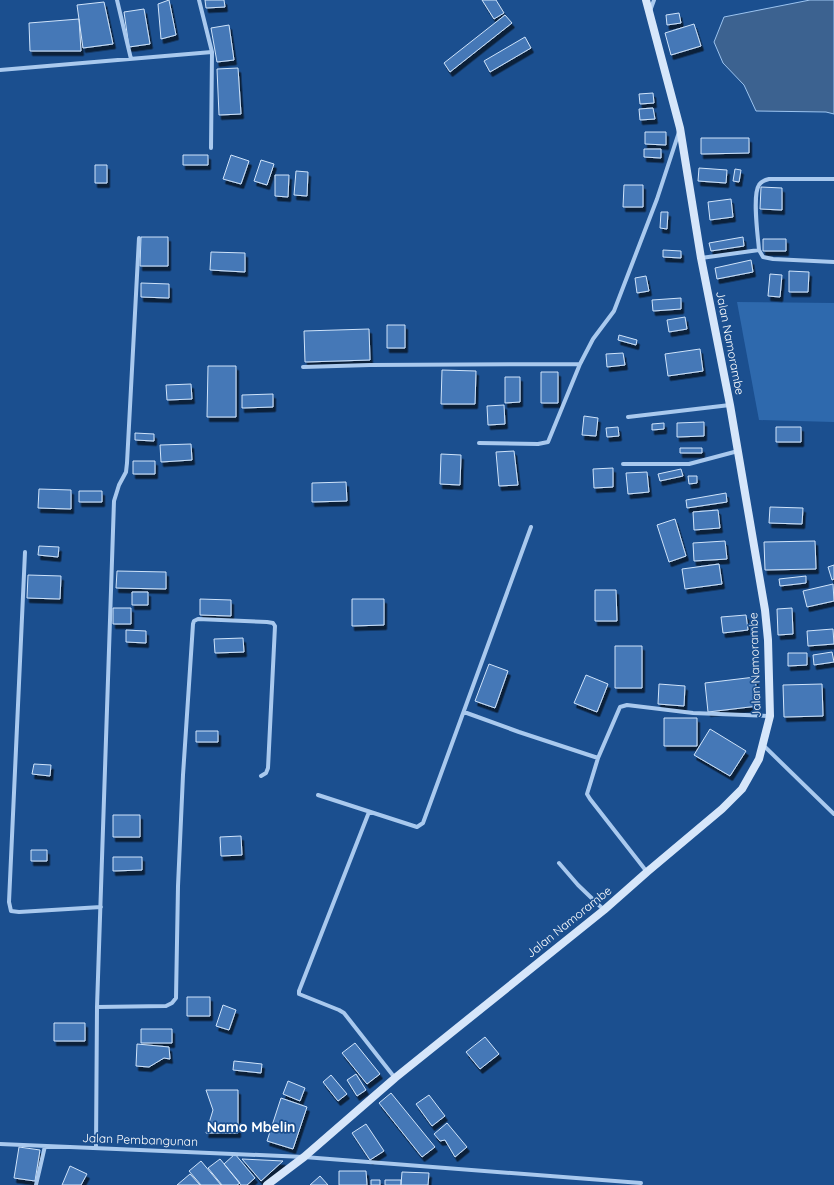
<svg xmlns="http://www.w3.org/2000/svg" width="834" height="1185" font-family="Quicksand,sans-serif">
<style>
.green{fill:#2e69ad}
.water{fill:#3c6290;stroke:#9cc4f0}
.building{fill:#4478b7;stroke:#cfe3fa;filter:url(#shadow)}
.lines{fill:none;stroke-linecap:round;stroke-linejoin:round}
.street{stroke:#a9c9ee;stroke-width:4}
.secondary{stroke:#d6e6fa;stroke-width:8}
.labels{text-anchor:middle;stroke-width:3.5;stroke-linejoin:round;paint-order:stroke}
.street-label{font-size:12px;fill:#fff;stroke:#1b4f8f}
.quarter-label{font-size:14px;font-weight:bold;fill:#fff;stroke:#1b4f8f}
</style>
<defs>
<filter id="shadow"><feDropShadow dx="2.5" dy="4.5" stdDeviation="0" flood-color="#0009"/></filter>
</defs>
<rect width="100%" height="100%" fill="#1b4f8f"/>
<path class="green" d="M737,302L834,303V422L759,420Z"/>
<path class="water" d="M810,0H834V114L826,112L756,111L744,85L723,63L714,42L724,17Z"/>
<path class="building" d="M169,0L176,35L161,39L158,4Z
M205,0H224L225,7L206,8Z
M482,0H496L504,13L494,19Z
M104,2L113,44L83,48L77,5Z
M144,9L150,44L129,47L124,12Z
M679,13L681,23L667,25L666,15Z
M505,15L512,23L450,72L444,63Z
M79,19L81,51H30L29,23Z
M694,24L701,46L671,55L665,33Z
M229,25L234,60L217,62L211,28Z
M525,37L531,48L490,72L484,61Z
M238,68L241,114L219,115L217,69Z
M653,93L654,103L640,104L639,94Z
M653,108L655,119L640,120L639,109Z
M645,132H666V145L645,144Z
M701,138H749V153L701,154Z
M644,149H661V158L644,157Z
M183,155H208V165H183Z
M231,155L249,161L241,184L223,179Z
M261,160L274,164L267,185L254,181Z
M95,165H107V183H95Z
M699,168L727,170L726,183L698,181Z
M735,169L741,170L739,182L733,181Z
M296,171L308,172L307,196L294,195Z
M275,175H289L288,197L275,196Z
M624,185H643V207H623Z
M761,187L782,188V210L760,209Z
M731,199L733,217L710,220L708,202Z
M661,212H668L667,229L660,228Z
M141,237H168V266H140Z
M743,237L744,246L711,251L709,243Z
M763,239H786V251H763Z
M663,250L681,251V258L663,257Z
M211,252L245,253V272L210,270Z
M751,260L753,272L717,279L715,268Z
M789,271L809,272L808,292H789Z
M770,274L782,275L780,297L768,296Z
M646,276L649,291L637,293L635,278Z
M141,283L169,284V298L141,297Z
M681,298V309L653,311L652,300Z
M685,317L687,329L669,332L667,320Z
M387,325H405V348H387Z
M369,329L370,360L305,362L304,331Z
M619,335L637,340L636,345L618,340Z
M700,349L703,371L668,376L665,354Z
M623,353L625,365L607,367L606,354Z
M208,366H236V417H207Z
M442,370L476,371L475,404H441Z
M541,372H558V403H541Z
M505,377H520V402L505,403Z
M191,384L192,399L167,400L166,385Z
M273,394V407L242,408V395Z
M504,405L505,424L488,425L487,406Z
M584,416L598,418L596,436L582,435Z
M704,422V436L677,437V423Z
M664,423V429L652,430V424Z
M618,427L619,436L607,437L606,428Z
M776,427H801V442H776Z
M135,433L154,434V441L135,440Z
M191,444L192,460L161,462L160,445Z
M680,448H702V453H680Z
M514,451L518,485L499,486L496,452Z
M441,454L461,455L460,485L440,484Z
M133,461H155V474H133Z
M613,468V487L594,488L593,469Z
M681,469L683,476L660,481L658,474Z
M647,472L649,492L628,494L626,473Z
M688,476H697V483L689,484Z
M346,482L347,501L312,502V483Z
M39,489L71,490V509L38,508Z
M79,491H102V502H79Z
M726,493L727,502L687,508L686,500Z
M770,507L803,508L802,524L769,523Z
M718,510L720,528L694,530L693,512Z
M675,519L686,556L669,562L657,525Z
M725,541L727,559L694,561L693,543Z
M815,541L816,569L765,570L764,542Z
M39,546L59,547L58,557L38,555Z
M719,564L722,584L685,589L682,569Z
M834,565V579L832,580L828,567Z
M117,571L166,572V589L116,588Z
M28,575L61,576L60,599L27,598Z
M806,576V583L780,586L779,579Z
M833,584L834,601L807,607L803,591Z
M595,590H616L617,621H595Z
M132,592H148V605H132Z
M200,599L231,600V616L200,615Z
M352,599H384V625L352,626Z
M113,608H131V624H113Z
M792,608L793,634L778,635L777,609Z
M746,615L748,630L723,633L721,617Z
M833,629L834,644L808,646L807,631Z
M126,630L146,631V643L126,642Z
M243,638L244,652L215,653L214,639Z
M615,646H642V688H615Z
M832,652L834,662L814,665L813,655Z
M788,653H807V665L788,666Z
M489,664L508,671L495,708L475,701Z
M586,675L608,684L597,712L574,703Z
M755,677L758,706L708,712L705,683Z
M659,684L685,686L684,706L658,704Z
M822,684L823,716L784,717L783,685Z
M664,718H697V746H664Z
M710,729L746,751L730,776L694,755Z
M196,731H218V742H196Z
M34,764L51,765L50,776L32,774Z
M113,815H140V837H113Z
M241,836L242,855L221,856L220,837Z
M31,850H47V861H31Z
M113,857H142V870L113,871Z
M187,997H210V1016H187Z
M223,1005L236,1010L229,1030L216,1026Z
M54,1023H85V1041H54Z
M141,1029H172V1043H141Z
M485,1037L499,1054L480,1069L466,1052Z
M355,1043L380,1074L367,1084L342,1053Z
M137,1044L169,1047L170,1059L164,1058L149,1067L136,1066Z
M234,1061L262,1064L261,1073L233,1070Z
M356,1074L366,1090L357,1096L347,1080Z
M331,1075L347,1094L338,1101L323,1082Z
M288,1081L305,1088L300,1101L283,1094Z
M206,1090H238V1133H206L213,1110Z
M391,1093L435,1147L422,1157L379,1103Z
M429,1095L445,1116L432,1126L416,1104Z
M281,1098L307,1107L293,1149L267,1141Z
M447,1123L467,1147L455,1157L445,1140L440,1141L434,1134Z
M366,1124L384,1151L370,1160L352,1133Z
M19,1147L40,1150L35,1181L14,1178Z
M235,1154L255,1178L247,1185H241L224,1164Z
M220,1159L240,1183L237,1185H222L208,1168Z
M242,1159L283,1161L261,1181Z
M201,1161L221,1185H201L189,1171Z
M70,1166L87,1174L81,1185H62Z
M339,1171H366L367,1185H339Z
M402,1172L429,1173L428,1185H401Z
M190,1174L200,1185H177Z
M320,1176L328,1185H310Z
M371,1180H380V1185H371Z
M385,1180H401V1185H385Z"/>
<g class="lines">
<path class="street" d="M117,0L131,59
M199,0L212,52L211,148
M650,11L654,0
M0,70L212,52
M759,250C758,237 752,195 759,185C761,181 765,180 769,179H834
M701,258L759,250L763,257L773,259L834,262
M303,367L370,365L580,364L593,339L614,311L657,199L679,132
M628,417L730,405
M479,443L538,444L548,442L580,364
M623,464H689L738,451
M25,552L9,902L11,911L19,912L101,907
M464,712L519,732L598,758
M763,745L834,814
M318,795L417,827L423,823L531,527
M369,812L299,991V994L339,1010L344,1013L395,1078
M559,863L578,885L604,910
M647,872L590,799L587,794L598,758L620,707L627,705L693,713L770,716
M97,1007L166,1006L172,1003L176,998L178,886L183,775L193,624L194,621L198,619L267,622L273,623L275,626L268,768L266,773L261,776
M0,1144L304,1157L641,1183
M96,1148L97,1007L114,501L119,485L126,472L127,463L139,238
M36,1185L45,1146"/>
<path class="secondary" d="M267,1185L304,1157L395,1078L604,910L647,872L722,809L742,789L759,759L770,716L768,640L765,610L730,405L701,258L680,128L646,0"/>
</g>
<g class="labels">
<g class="street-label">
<text transform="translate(730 343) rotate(79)" y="4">Jalan Namorambe</text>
<text transform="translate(755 665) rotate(-92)" y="4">Jalan Namorambe</text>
<text transform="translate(569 922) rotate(-39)" y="4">Jalan Namorambe</text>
<text transform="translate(140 1140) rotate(2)" y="4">Jalan Pembangunan</text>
</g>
<g class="quarter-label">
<text x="251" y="1132">Namo Mbelin</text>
</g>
</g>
</svg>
